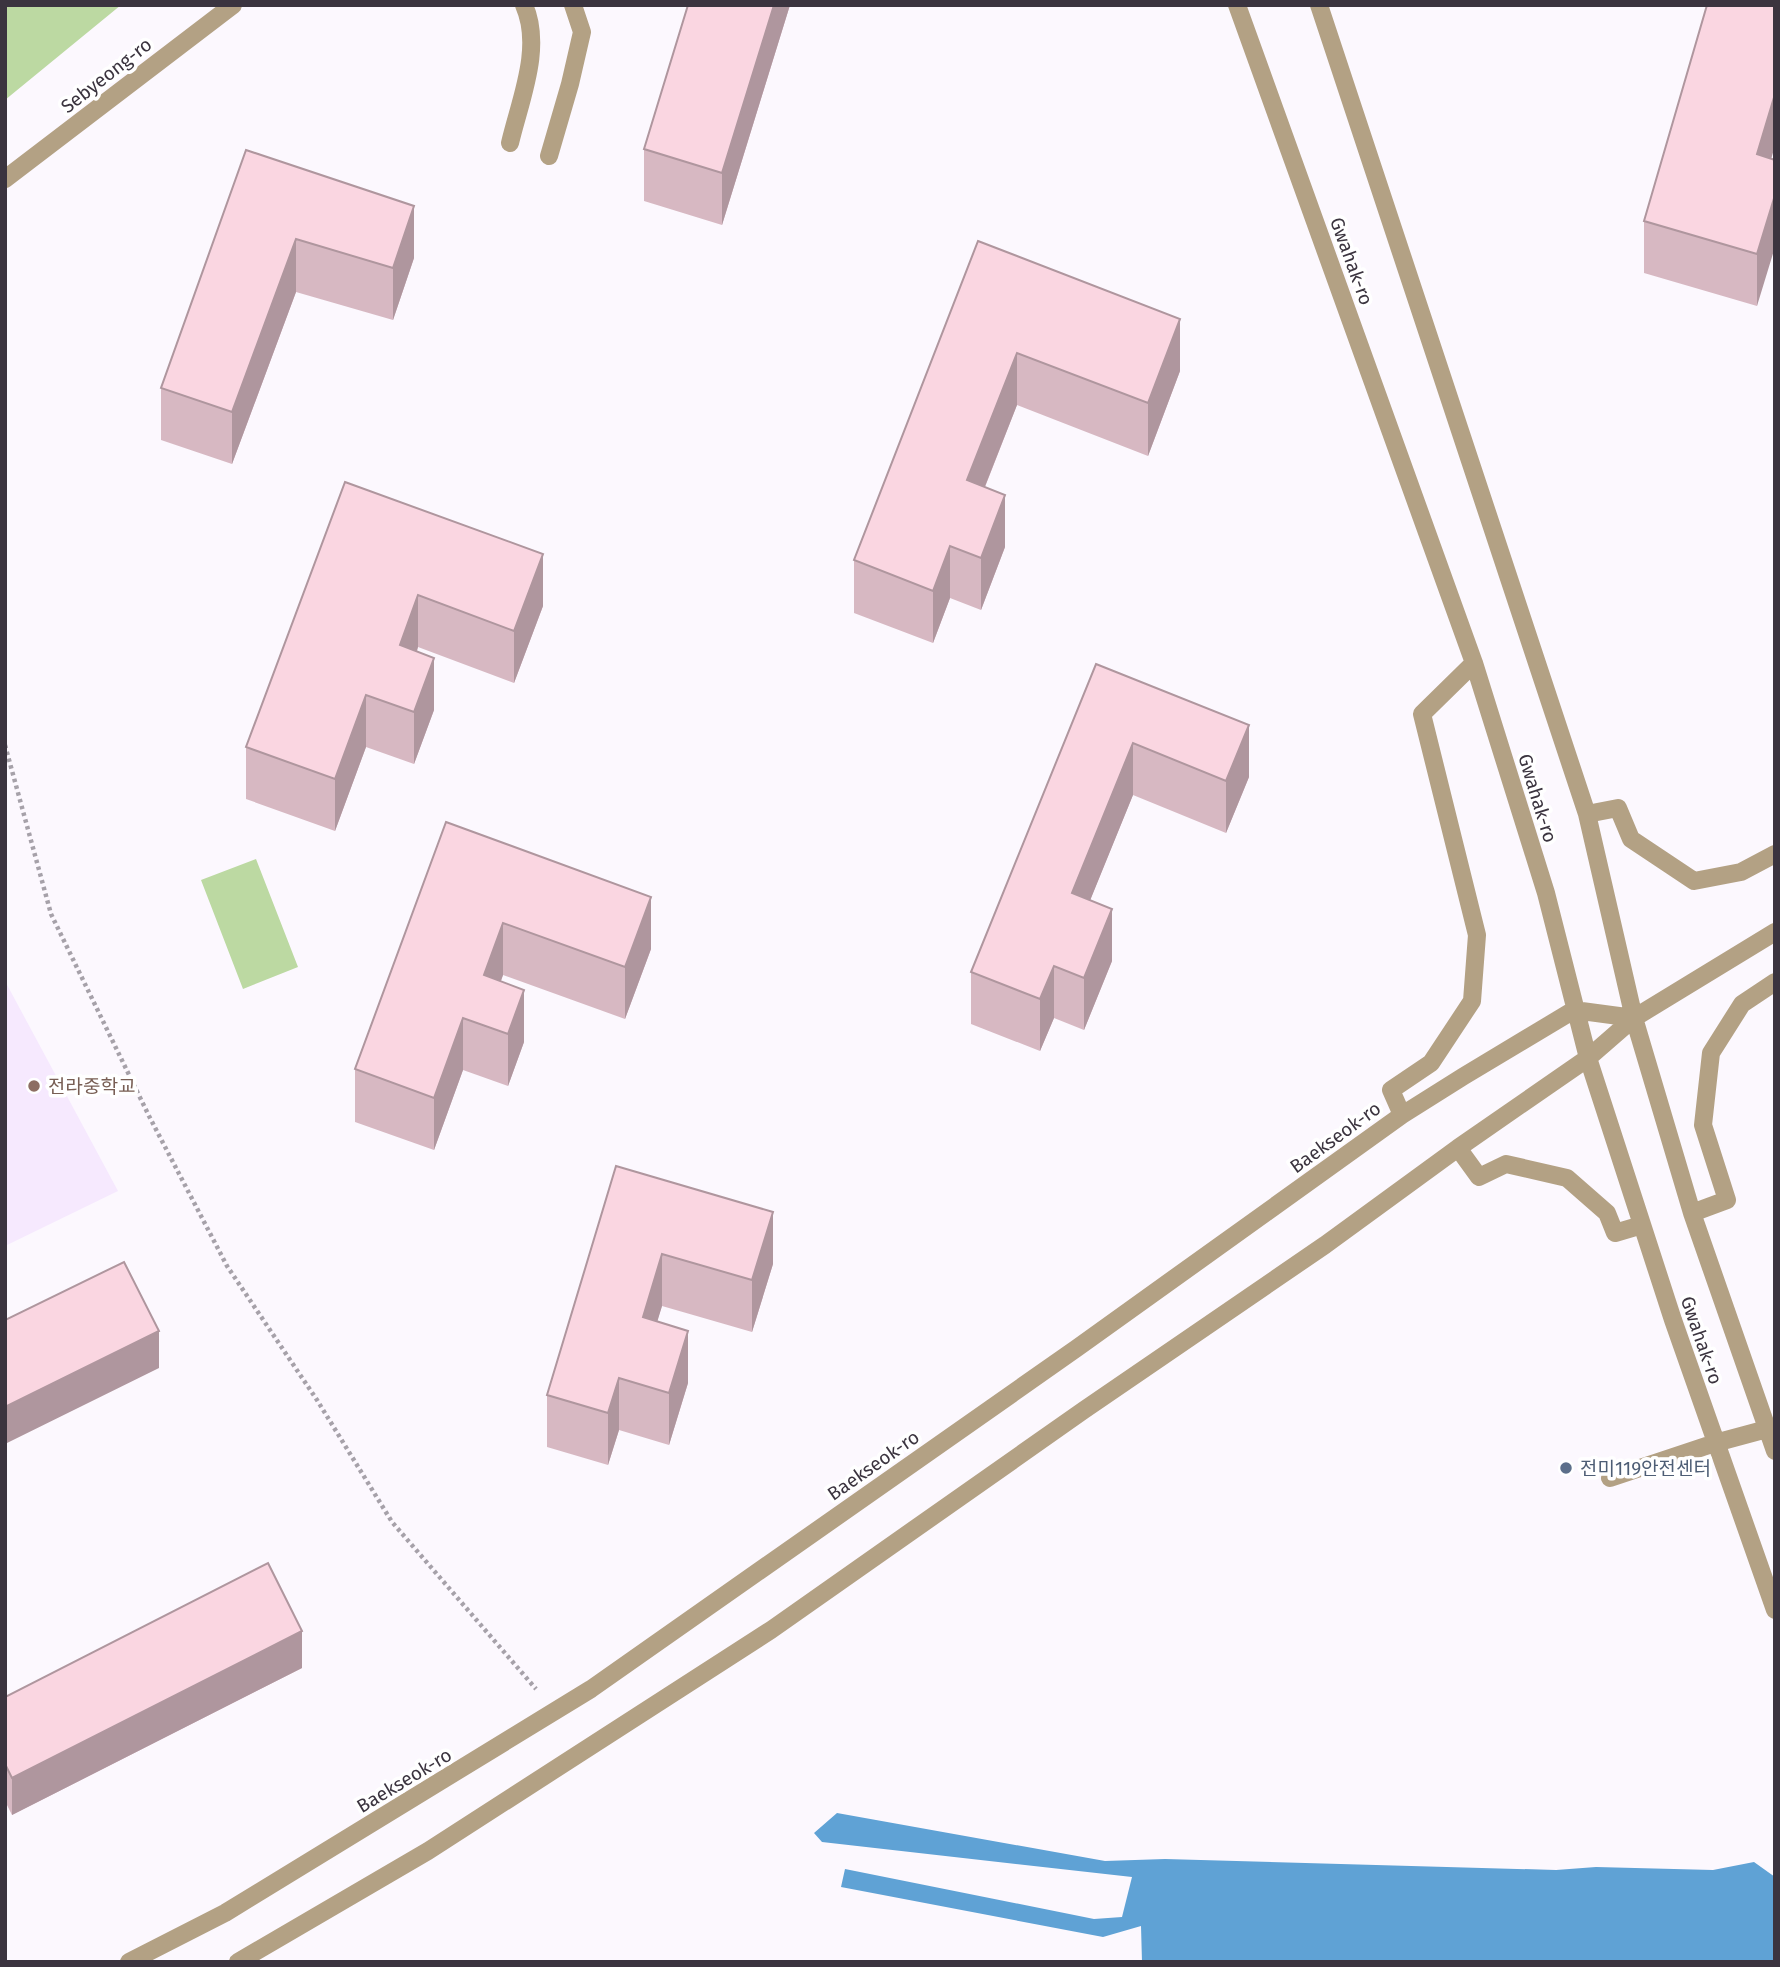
<svg xmlns="http://www.w3.org/2000/svg" width="1780" height="1967" font-family="'Fira Sans','Noto Sans KR',sans-serif">
<style>
.built{fill:#f6e9fe}
.green{fill:#bcd9a2}
.water{fill:#5fa2d5}
.lines{fill:none;stroke-linecap:round;stroke-linejoin:round}
.path{stroke:#a6a1a9;stroke-width:4.5;stroke-dasharray:3.5 3.5;stroke-linecap:butt}
.minor{stroke:#b3a184;stroke-width:18}
.wall{fill:#d7b8c2}
.shaded-wall{fill:#af969e}
.building{fill:#fad6e1;stroke:#af969e;stroke-width:2}
.education-dot{fill:#8d6e63;stroke:#fff;stroke-width:2.5}
.service-dot{fill:#5c6f8a;stroke:#fff;stroke-width:2.5}
.labels{text-anchor:middle;stroke-width:7;stroke-linejoin:round;paint-order:stroke}
.street-label{font-size:19px;fill:#3b343f;stroke:#fff}
.education-label{font-size:19px;fill:#785e54;stroke:#fff;text-anchor:start}
.service-label{font-size:19px;fill:#4e5e75;stroke:#fff;text-anchor:start}
</style>
<rect width="100%" height="100%" fill="#fcf8fe"/>
<path class="built" d="M5,981L118,1191L5,1246Z"/>
<path class="green" d="M5,5H121L5,100Z
M256,859L298,967L243,989L201,880Z"/>
<path class="water" d="M837,1813L1105,1861L1165,1859L1556,1870L1596,1867L1713,1870L1754,1862L1775,1877V1962H1142L1141,1926L1103,1937L841,1887L845,1869L1094,1919L1122,1917L1132,1877L822,1842L814,1833Z"/>
<g class="lines">
<path class="path" d="M5,745L51,914L149,1116L227,1266L317,1400L392,1522L536,1689"/>
<path class="minor" d="M1237,5L1474,663L1546,893L1588,1058L1673,1320L1775,1610
M1319,5L1587,814L1634,1018L1670,1139L1692,1213L1775,1451
M510,143C520,100 543,48 524,5
M549,156L570,84L582,32L573,5
M5,179L233,5
M1587,814L1618,808L1631,839L1694,881L1741,872L1775,854
M1402,1115L1391,1090L1431,1063L1472,1001L1477,935L1422,714L1474,663
M1458,1148L1479,1177L1506,1164L1567,1178L1607,1213L1615,1233L1642,1225
M1692,1213L1727,1200L1703,1125L1711,1053L1742,1004L1775,982
M1610,1478L1715,1443L1767,1429
M129,1962L225,1913L591,1689L1077,1348L1402,1115L1464,1076L1574,1010L1634,1018
M238,1962L428,1851L771,1630L1084,1410L1325,1245L1458,1148L1588,1058L1634,1018L1775,932"/>
</g>
<path class="wall" d="M688,5H790L722,225L644,201V149Z
M246,150L414,258L393,320L296,292L232,464L161,440V388Z
M1771,158L1757,306L1644,273V221Z
M978,241L1180,371L1148,456L1017,405L985,487L1005,547L981,610L950,598L933,643L854,613V560Z
M345,482L543,606L514,683L418,647L417,652L434,710L414,764L366,747L335,831L246,799V747Z
M1096,664L1249,777L1226,833L1133,795L1090,900L1112,961L1084,1030L1054,1018L1040,1051L971,1024V972Z
M446,822L651,949L625,1019L503,975L501,981L524,1042L508,1086L463,1070L434,1150L355,1122V1069Z
M616,1166L773,1264L752,1332L662,1306L657,1321L688,1383L669,1445L619,1430L608,1465L547,1447V1395Z
M302,1668L12,1815L5,1801V1697Z"/>
<path class="shaded-wall" d="M774,5H790L722,225V173Z
M1775,94V146L1757,206V154Z
M1775,195V247L1757,306V254Z
M414,206V258L393,320V268Z
M296,239V292L232,464V412Z
M1180,319V371L1148,456V403Z
M1017,353V405L967,532V480Z
M1005,495V547L981,610V558Z
M950,546V598L933,643V591Z
M543,554V606L514,683V631Z
M418,595V647L400,697V645Z
M434,658V710L414,764V712Z
M366,695V747L335,831V779Z
M1249,725V777L1226,833V781Z
M1133,743V795L1072,945V893Z
M651,897V949L625,1019V967Z
M1112,909V961L1084,1030V978Z
M503,923V975L484,1027V975Z
M1054,966V1018L1040,1051V999Z
M524,990V1042L508,1086V1034Z
M463,1018V1070L434,1150V1098Z
M773,1212V1264L752,1332V1280Z
M662,1254V1306L643,1369V1317Z
M159,1331V1368L5,1444V1407Z
M688,1331V1383L669,1445V1393Z
M619,1378V1430L608,1465V1413Z
M302,1631V1668L12,1815V1778Z"/>
<path class="building" d="M688,5H774L722,173L644,149Z
M1707,5H1775V94L1757,154L1775,160V195L1757,254L1644,221Z
M246,150L414,206L393,268L296,239L232,412L161,388Z
M978,241L1180,319L1148,403L1017,353L967,480L1005,495L981,558L950,546L933,591L854,560Z
M345,482L543,554L514,631L418,595L400,645L434,658L414,712L366,695L335,779L246,747Z
M1096,664L1249,725L1226,781L1133,743L1072,893L1112,909L1084,978L1054,966L1040,999L971,972Z
M446,822L651,897L625,967L503,923L484,975L524,990L508,1034L463,1018L434,1098L355,1069Z
M616,1166L773,1212L752,1280L662,1254L643,1317L688,1331L669,1393L619,1378L608,1413L547,1395Z
M124,1262L159,1331L5,1407V1320Z
M268,1563L302,1631L12,1778L5,1764V1697Z"/>
<circle class="education-dot" cx="34" cy="1086" r="7"/>
<circle class="service-dot" cx="1566" cy="1468" r="7"/>
<g class="labels">
<g class="street-label">
<text transform="translate(106 75) rotate(-38)" y="7">Sebyeong-ro</text>
<text transform="translate(1352 261) rotate(70)" y="7">Gwahak-ro</text>
<text transform="translate(1538 798) rotate(73)" y="7">Gwahak-ro</text>
<text transform="translate(1335 1137) rotate(-36)" y="7">Baekseok-ro</text>
<text transform="translate(1702 1340) rotate(71)" y="7">Gwahak-ro</text>
<text transform="translate(873 1465) rotate(-35)" y="7">Baekseok-ro</text>
<text transform="translate(404 1780) rotate(-31)" y="7">Baekseok-ro</text>
</g>
<g class="education-label">
<text x="48" y="1093">전라중학교</text>
</g>
<g class="service-label">
<text x="1580" y="1475">전미119안전센터</text>
</g>
</g>
<rect width="1780" height="1967" fill="none" stroke="#3b343f" stroke-width="14"/>
</svg>
